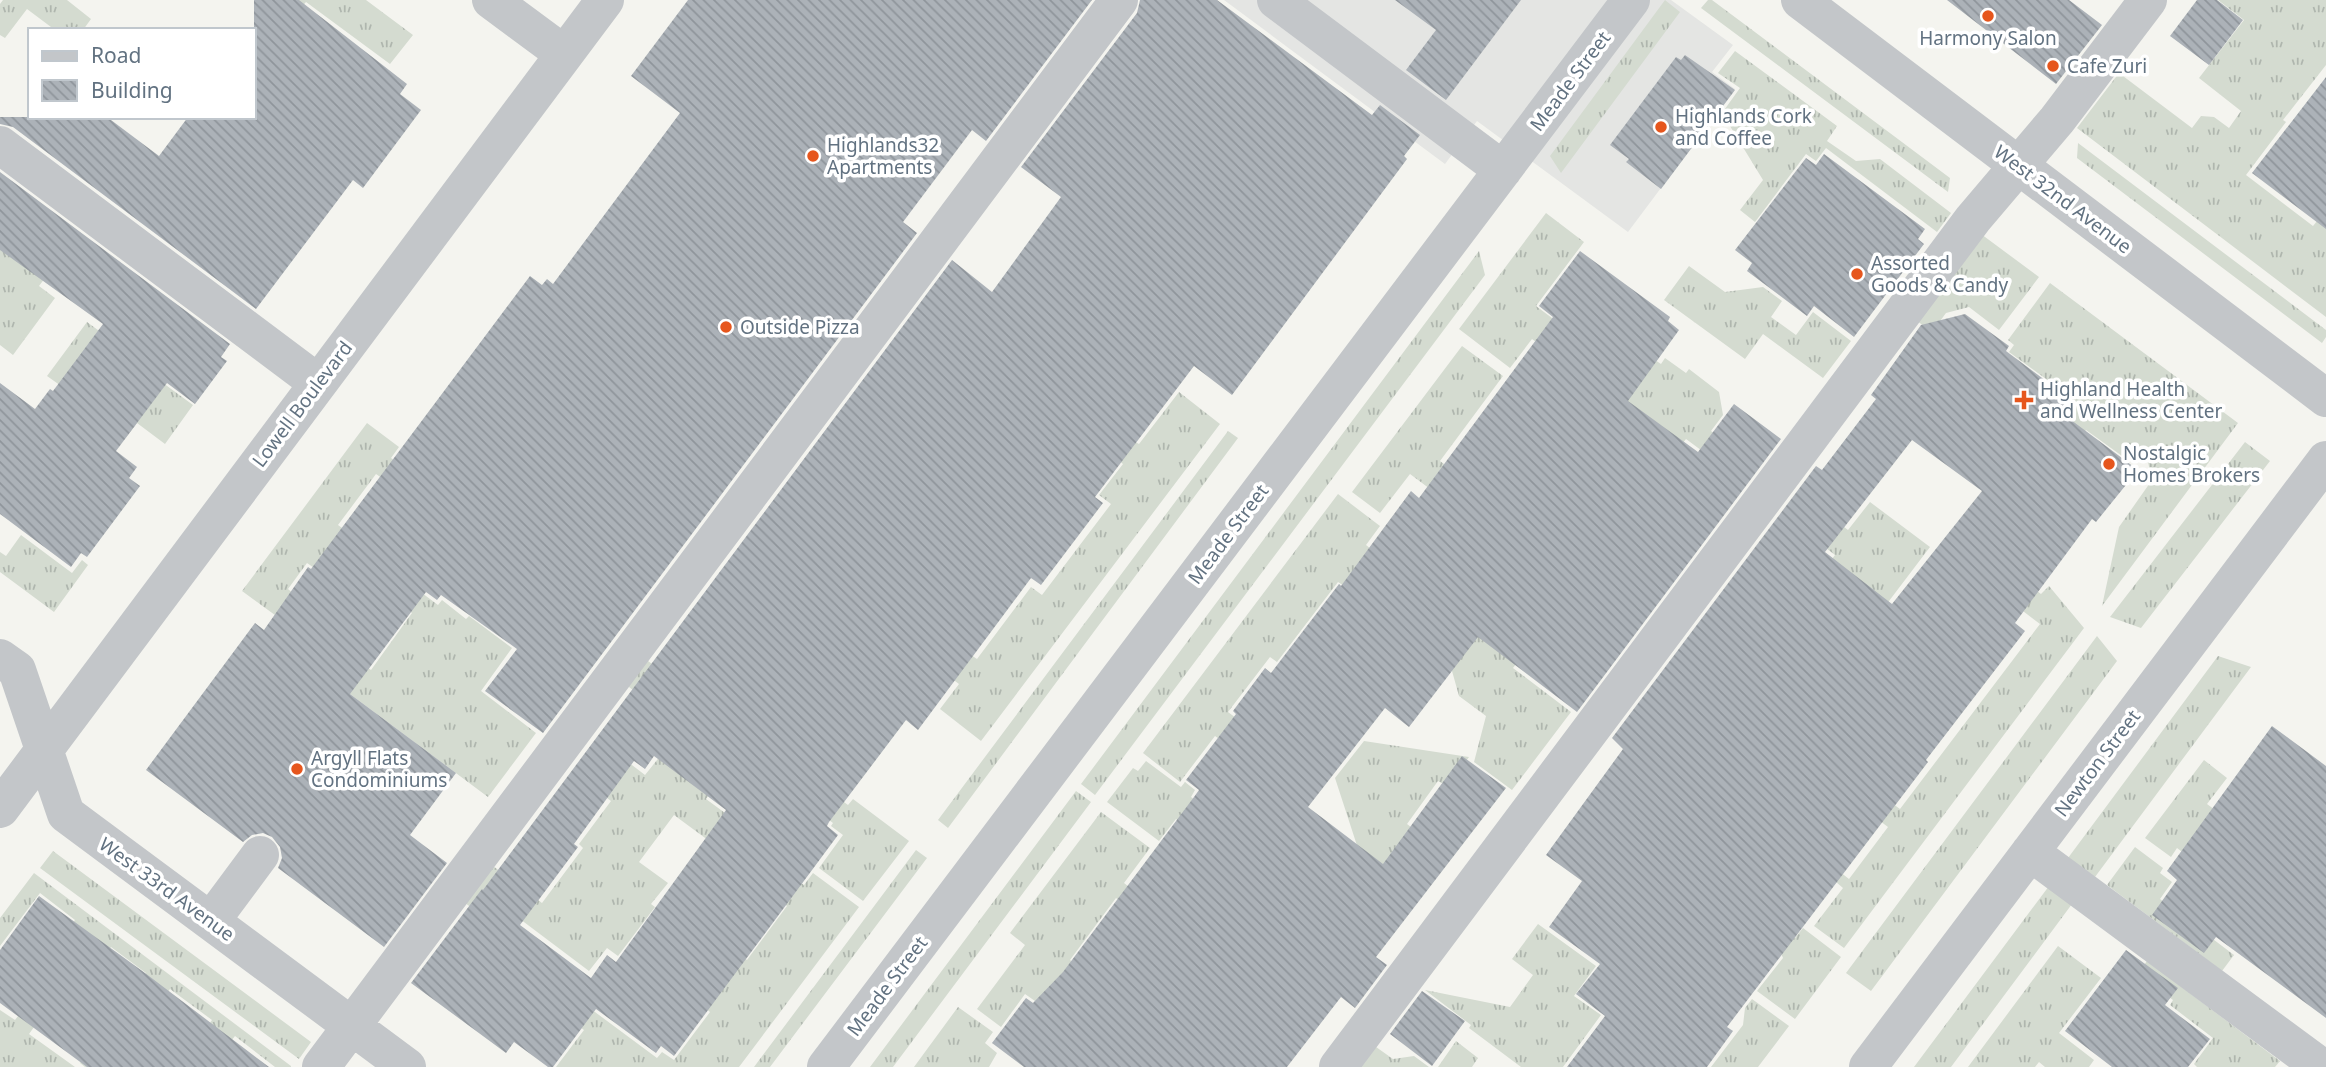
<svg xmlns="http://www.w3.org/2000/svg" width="2326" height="1067" font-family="'Noto Sans',sans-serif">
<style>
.built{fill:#e4e5e3}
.grass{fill:url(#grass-tufts)}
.building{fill:url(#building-back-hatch);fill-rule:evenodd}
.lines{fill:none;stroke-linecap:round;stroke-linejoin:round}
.minor{stroke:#c3c6c9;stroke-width:38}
.poi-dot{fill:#e6561d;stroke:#fff;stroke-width:2.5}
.labels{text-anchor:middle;stroke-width:7;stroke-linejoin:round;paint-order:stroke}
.poi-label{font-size:19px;fill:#627281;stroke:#fff;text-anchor:start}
.street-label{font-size:19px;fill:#627281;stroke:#fff}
</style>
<defs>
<pattern id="grass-tufts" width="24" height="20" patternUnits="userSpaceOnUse" patternTransform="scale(1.75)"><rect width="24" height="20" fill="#d4dbd0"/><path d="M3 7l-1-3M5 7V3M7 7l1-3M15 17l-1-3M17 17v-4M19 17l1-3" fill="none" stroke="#afb6ae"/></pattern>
<pattern id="building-back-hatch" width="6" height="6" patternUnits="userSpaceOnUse" patternTransform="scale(1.75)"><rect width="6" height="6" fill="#acb2b8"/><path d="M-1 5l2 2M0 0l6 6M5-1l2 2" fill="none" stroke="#8f959b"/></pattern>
</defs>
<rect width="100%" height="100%" fill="#f4f4ef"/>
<path class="built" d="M1224,0H1671L1733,45L1712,72L1735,89L1628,232L1477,121L1445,164Z"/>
<path class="grass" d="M3,0H67L91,19L83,30H55L27,9L5,38L0,35V4Z
M290,0H366L413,35L390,64L306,2L301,8Z
M1665,0L1680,12L1561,173L1550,156Z
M1708,0H1712L1950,178L1948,192L1701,8Z
M2218,0H2326V65L2283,120L2286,122L2246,175L2313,226L2326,210V317L2077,128L2119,73L2192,128L2201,116L2214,117L2229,128L2241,111L2199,78L2244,20Z
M1735,51L1837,126L1827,141L1856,161L1880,159L1951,213L1937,232L1826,148L1816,161L1806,154L1755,222L1740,210L1763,180L1722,113L1740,88L1718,73Z
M2078,143L2326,330V337L2322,343L2077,158Z
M1546,213L1584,242L1536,306L1632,378L1649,356L1661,364L1665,358L1686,373L1689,369L1719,392L1723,415L1711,431L1752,463L1740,479L1686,439L1660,472L1613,399L1532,339L1510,368L1459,329Z
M1981,234L2039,277L1999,330L1969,307L1946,313L1932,332L1917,321Z
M0,235L72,242L39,286L55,298L13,355L0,345Z
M1479,251L1485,275L1095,795L1081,784Z
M1689,266L1725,292L1763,287L1782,301L1771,317L1796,335L1813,312L1851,341L1823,378L1763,334L1745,359L1664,300Z
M2050,283L2238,423L2102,606L2119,527L2152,480L2146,453L2132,443L2122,456L2086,430L2069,452L2044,434L2071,397L2009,352L2014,345L2008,340Z
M87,322L144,364L78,398L47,376Z
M1462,346L1503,376L1440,461L1554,547L1537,569L1410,474L1380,513L1352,492Z
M148,372L193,405L165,444L137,423L124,440Z
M1179,392L1220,424L981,741L940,709L959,684L947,675L965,651L977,659L1031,587L1042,595L1111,504L1099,495L1123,464L1117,459L1132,440L1139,444Z
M367,423L399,447L391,458L401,465L389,483L376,474L338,525L349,533L320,572L307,563L288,589L296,596L279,618L242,591Z
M1228,431L1238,438L948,828L938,820Z
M2245,442L2270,461L2141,628L2110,617Z
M1338,494L1380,526L1366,545L1516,664L1513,668L1571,712L1512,790L1474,762L1486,716L1459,696L1447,653L1338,582L1277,662L1270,657L1228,712L1244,724L1229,746L1215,736L1180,782L1143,753Z
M1803,495L1848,530L1870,502L1930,547L1867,630L1786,621L1835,555L1786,517Z
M21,535L72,573L82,560L88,565L54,612L0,572V552L6,556Z
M350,539L438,605L442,600L466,619L469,616L512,648L481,691L536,733L488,797L271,635L291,610L371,670L412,613L336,557Z
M1987,554L2041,594L2049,586L2084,628L1844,948L1814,926L1843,888L1829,876L1835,868L1849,879L1888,827L1872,815L1885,798L1900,809L2040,624L1972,572Z
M2097,636L2117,661L1871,991L1846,973Z
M2218,656L2251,667L2095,877L2068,858Z
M644,658L735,726L738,722L848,805L853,799L909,841L863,901L819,868L843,835L831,826L833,823L740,753L683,728L625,684Z
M598,739L645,775L661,755L709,795L706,799L725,813L777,891L674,815L639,862L668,883L651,904L655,907L618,956L607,948L589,971L492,898L480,914L461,900L489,863L542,903L583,848L579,844L611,801L573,772Z
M1364,741L1469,757L1447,786L1438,781L1407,824L1450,857L1364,867L1335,778Z
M2204,760L2227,778L2207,804L2326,893L2189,857L2177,848L2171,857L2145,838Z
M1146,761L1181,787L1185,782L1195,790L1191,797L1270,857L1260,883L1176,819L1159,841L1107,802L1133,768L1138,771Z
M1076,791L1091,802L893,1067H870Z
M1101,812L1150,848L1124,883L1201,942L1192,954L1116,898L1070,960L1153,1022L1035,1001L1025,994L1001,1027L977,1009L1025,945L1010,933Z
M2135,847L2163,868L2160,873L2172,882L2160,899L2234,955L2222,971L2107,885Z
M916,850L927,858L770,1067H754Z
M53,851L311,1042L299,1059L40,868Z
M34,873L291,1066V1067H275L235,1036L220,1055L198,1039L212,1020L170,989L111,1067H85L80,1063L146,973L111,947L99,963L63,937L75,920L40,893L0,946V918Z
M813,873L859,907L739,1067H556L584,1030L555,1008L568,992L657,1058L662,1052L674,1060L710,1012L699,1003L736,952L747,960L787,906L776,898L792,876L804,885Z
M2049,886L2072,904L1951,1067H1914Z
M1538,924L1596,966L1574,996L1601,1015L1563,1067H1521L1469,1028L1471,1025L1425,990L1510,1007L1533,975L1512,959Z
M1781,927L1795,938L1803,928L1841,957L1795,1019L1757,991L1783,958L1774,936Z
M2058,946L2101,978L2059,1033L2094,1060L2089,1067H2045L2039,1062L2035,1067H1968Z
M2147,961L2280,1061L2275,1067H2197L2194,1064L2213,1038L2170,1005L2173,1000L2138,973Z
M1752,999L1789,1026L1758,1067H1711L1743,1025L1745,1008Z
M27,1004L42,1016L29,1034L75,1067H0V1010L15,1020Z
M958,1007L993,1032L985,1043L997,1053L989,1067H914Z
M1456,1041L1478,1058L1472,1067H1438Z
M1369,1042L1393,1059L1414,1056L1429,1067H1352Z"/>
<path class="building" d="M254,0H299L407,84L400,94L421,110L363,188L353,180L256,309L13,127L0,124V117H107L159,156L188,117H254Z
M688,0H1092L986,141L972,130L903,222L917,233L543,733L485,691L517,649L441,595L437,600L426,592L350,694L456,773L410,835L447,863L384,947L278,868L282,858L280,847L272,837L263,833L252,835L243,842L146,770L255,623L264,630L308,567L311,569L530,276L542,285L547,279L553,284L680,113L631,76Z
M1140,0H1217L1372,115L1380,105L1420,135L1404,156L1407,159L1232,395L1194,366L1095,497L1103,503L1041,585L1031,578L918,730L906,720L829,822L827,826L838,835L674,1056L661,1046L656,1053L596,1009L553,1067H548L514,1042L506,1053L411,983L482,889L483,890L952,260L992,292L1061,197L1021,167L1137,13ZM654,756L726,810L616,962L607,955L591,978L520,925L578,847L574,844L634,761L645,769Z
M1395,0H1521L1446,100L1406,70L1436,30Z
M1947,0H2069L2102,25L2056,84Z
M2197,0H2217L2243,20L2209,65L2170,36Z
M1685,55L1735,90L1661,189L1626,162L1629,159L1610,145L1676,57L1681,60Z
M2326,77V229L2252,173Z
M1824,154L1925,229L1918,239L1924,244L1854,337L1814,306L1807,316L1747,271L1752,263L1735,250L1806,158L1816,165Z
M0,172L230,344L221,357L227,361L195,404L167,383L116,451L137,467L129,478L140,486L87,557L81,553L71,567L0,514V383L35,409L50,389L53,391L103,324L0,250Z
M1580,251L1670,317L1668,321L1679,330L1628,401L1698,452L1734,404L1781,439L1577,712L1478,637L1409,727L1385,708L1308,807L1383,864L1462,756L1506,788L1376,957L1387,965L1355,1008L1341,997L1287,1067H1024L992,1043L1026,998L1033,1003L1063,972L1194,797L1199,790L1186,780L1236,714L1233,711L1265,668L1271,673L1339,584L1341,586L1411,491L1419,498L1553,317L1539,306Z
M1965,314L2009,346L2006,351L2069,398L2059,411L2138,470L2096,522L2092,519L2015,623L2025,631L1926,760L1928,762L1727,1027L1733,1031L1707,1067H1567L1605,1016L1576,994L1600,964L1549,927L1582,881L1546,855L1623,749L1612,738L1816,466L1822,470L1876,399L1871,395L1921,325ZM1912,440L1982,491L1892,604L1825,552Z
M2272,726L2326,766V1018L2216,937L2204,953L2152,915L2177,880L2167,871Z
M39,896L145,973L269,1067H87L0,1003V950Z
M2126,950L2178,988L2165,1005L2210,1039L2188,1067H2112L2065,1031Z
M1422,991L1465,1021L1432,1066L1390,1034Z"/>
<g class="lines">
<path class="minor" d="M491,0L564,54
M1276,0L1503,170
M1800,0L2326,398
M0,145L318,383
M0,658L17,670L66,814L407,1067
M0,809L605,0
M2030,852L2321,1067
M211,921L260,855
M321,1067L1119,0
M826,1067L1631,0
M1338,1067L1973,219L2057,120L2148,0
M1868,1067L2326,460"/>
</g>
<g class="poi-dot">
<circle cx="1988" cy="16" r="7"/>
<circle cx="2053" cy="66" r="7"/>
<circle cx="1661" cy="127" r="7"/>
<circle cx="813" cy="156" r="7"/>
<circle cx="1857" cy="274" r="7"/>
<circle cx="726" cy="327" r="7"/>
<path d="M2020.5 389.5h7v7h7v7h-7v7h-7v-7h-7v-7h7z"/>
<circle cx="2109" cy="464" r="7"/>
<circle cx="297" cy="769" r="7"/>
</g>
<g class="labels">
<g class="poi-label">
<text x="1988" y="45" text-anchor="middle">Harmony Salon</text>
<text x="2067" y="73">Cafe Zuri</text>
<text x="1675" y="123">Highlands Cork<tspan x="1675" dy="22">and Coffee</tspan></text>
<text x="827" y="152">Highlands32<tspan x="827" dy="22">Apartments</tspan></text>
<text x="1871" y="270">Assorted<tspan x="1871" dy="22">Goods &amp; Candy</tspan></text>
<text x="740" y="334">Outside Pizza</text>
<text x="2040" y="396">Highland Health<tspan x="2040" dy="22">and Wellness Center</tspan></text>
<text x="2123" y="460">Nostalgic<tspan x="2123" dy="22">Homes Brokers</tspan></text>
<text x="311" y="765">Argyll Flats<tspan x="311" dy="22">Condominiums</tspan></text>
</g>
<g class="street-label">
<text transform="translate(1570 81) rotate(-53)" y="7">Meade Street</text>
<text transform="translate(2063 199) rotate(37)" y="7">West 32nd Avenue</text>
<text transform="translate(302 404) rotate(-53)" y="7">Lowell Boulevard</text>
<text transform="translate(1228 534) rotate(-53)" y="7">Meade Street</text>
<text transform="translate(2097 763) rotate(-53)" y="7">Newton Street</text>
<text transform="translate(167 889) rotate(36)" y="7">West 33rd Avenue</text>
<text transform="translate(887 986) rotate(-53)" y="7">Meade Street</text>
</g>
</g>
<rect x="28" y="28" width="228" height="91" fill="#ffffff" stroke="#c0c7cd" stroke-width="2"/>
<rect x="42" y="51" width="35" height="10" fill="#c3c6c9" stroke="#c0c7cd" stroke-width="2"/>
<text x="91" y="63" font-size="21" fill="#627281">Road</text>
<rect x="42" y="80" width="35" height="21" fill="url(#building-back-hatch)" stroke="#c0c7cd" stroke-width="2"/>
<text x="91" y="98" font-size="21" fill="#627281">Building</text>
</svg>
